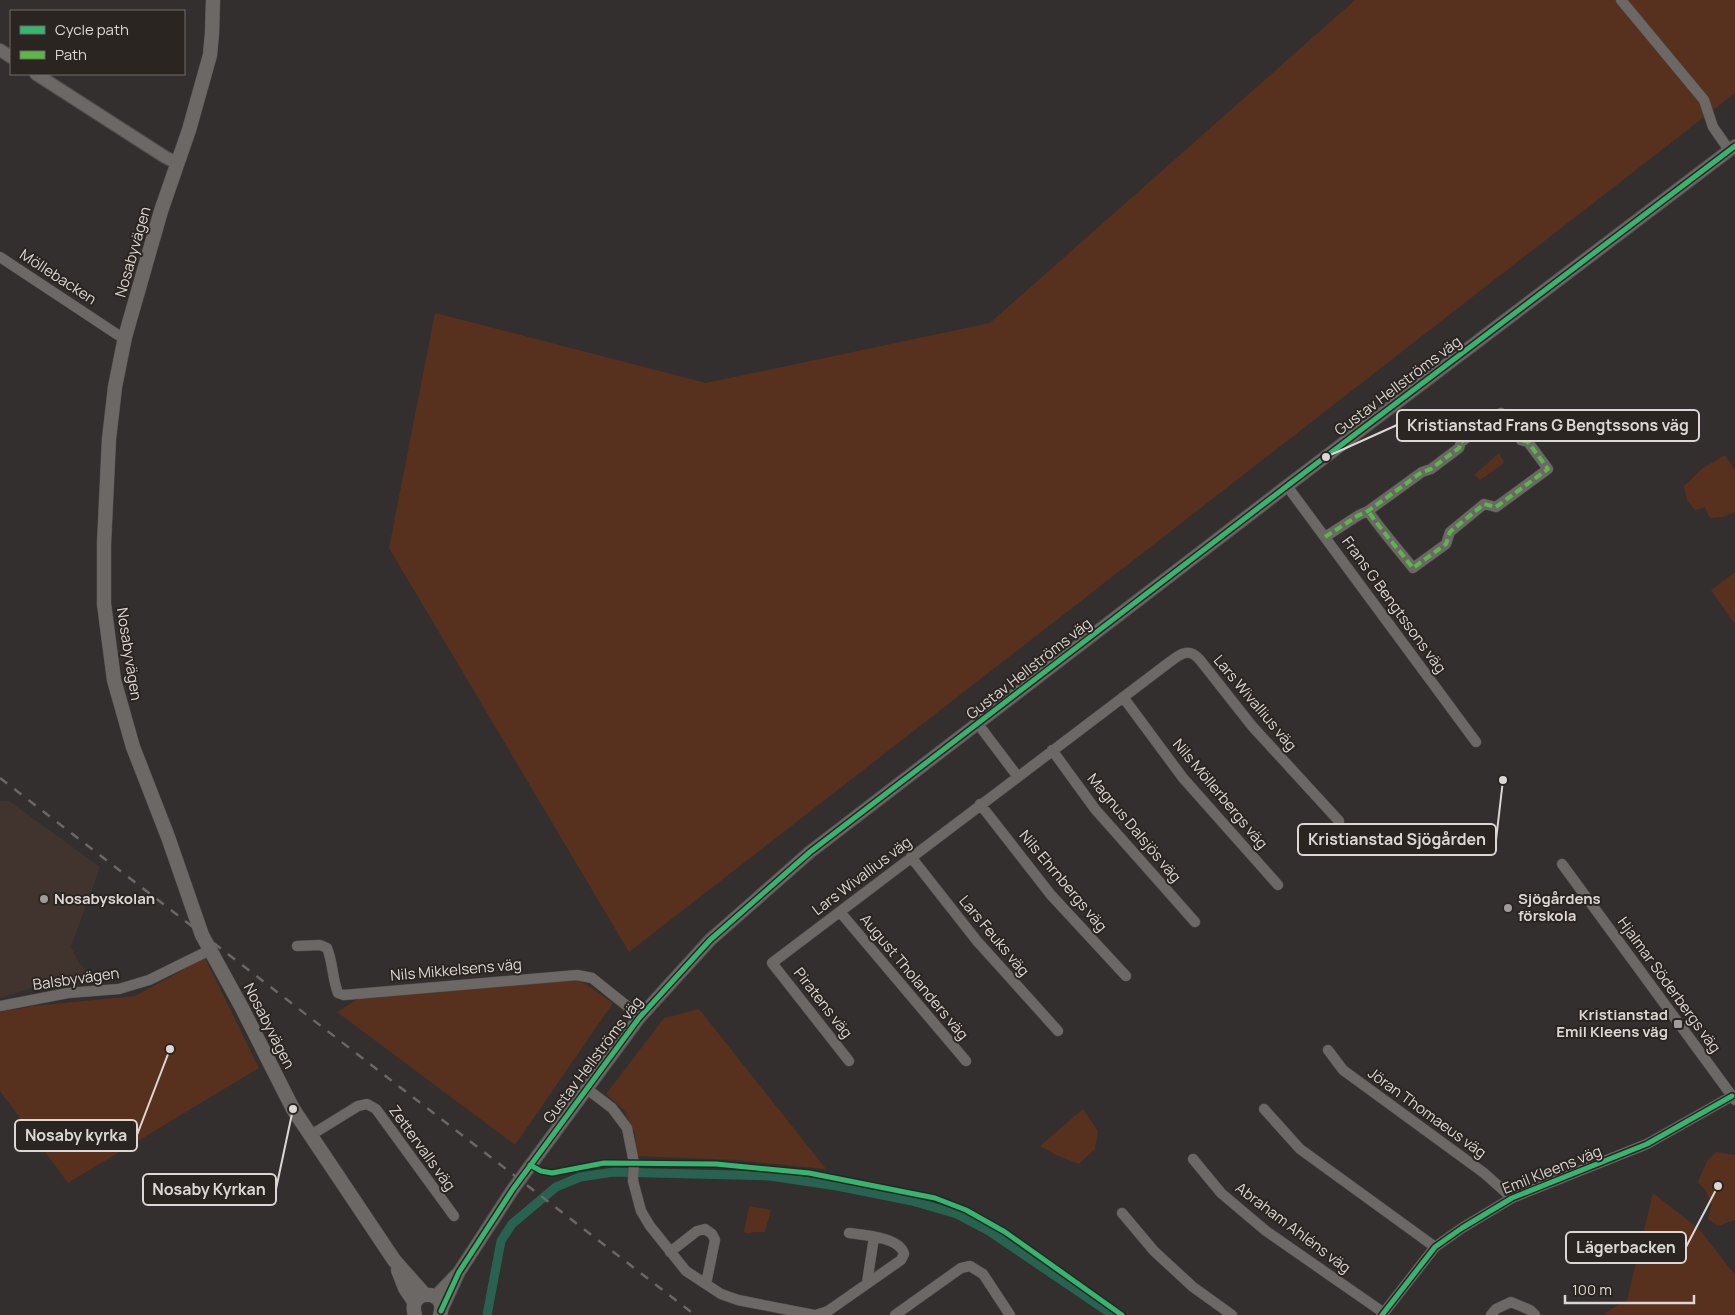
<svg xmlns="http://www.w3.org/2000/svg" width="1735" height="1315" font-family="Manrope,sans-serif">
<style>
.built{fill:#41342f}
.green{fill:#57311d}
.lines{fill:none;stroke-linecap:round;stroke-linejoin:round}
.canal{stroke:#286351;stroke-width:9}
.minor-casing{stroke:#514d4c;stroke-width:11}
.tertiary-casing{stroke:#514d4c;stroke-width:14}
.secondary-casing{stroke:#514d4c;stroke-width:15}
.minor{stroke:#6b6866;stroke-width:10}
.tertiary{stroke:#6b6866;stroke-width:12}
.secondary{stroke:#6b6866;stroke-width:14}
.rail{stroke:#6a6766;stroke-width:2.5;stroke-dasharray:9 9;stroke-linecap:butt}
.quiet{stroke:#58b947;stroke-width:4;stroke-dasharray:8 4;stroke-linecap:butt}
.cycleway-casing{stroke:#2b2521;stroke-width:8}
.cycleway{stroke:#33b770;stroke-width:5}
.poi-dot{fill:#a19c9b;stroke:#2b2521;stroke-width:2}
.labels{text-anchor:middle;stroke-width:4;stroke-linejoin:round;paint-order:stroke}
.street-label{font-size:15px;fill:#dcd7d5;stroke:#2b2521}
.poi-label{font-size:15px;font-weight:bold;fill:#dcd7d5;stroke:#2b2521;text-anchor:start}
.leader{fill:none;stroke:#dcd7d5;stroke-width:2}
.callout-dot{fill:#dcd7d5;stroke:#2b2521;stroke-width:2}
.callout{fill:#2b2521;stroke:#dcd7d5;stroke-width:2}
.callout-label{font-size:16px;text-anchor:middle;font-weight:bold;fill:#dcd7d5}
</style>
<rect width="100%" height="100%" fill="#332f2e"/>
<path class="built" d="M0,801H9L100,867L71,947L79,963L100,982H59L38,986L0,998Z"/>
<path class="green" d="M1355,0H1735V93L629,952L389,548L435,313L706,383L990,323Z
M1499,453L1504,462L1503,464L1480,480L1474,475Z
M1725,455L1735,470V512L1723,517L1711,518L1708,515L1705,507L1695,510L1687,500L1684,486L1703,468Z
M1735,572V624L1711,590Z
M205,958L259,1068L68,1183L0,1091V1012L34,1006L135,996Z
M578,979L613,1003L515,1145L337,1012L358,999Z
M699,1009L826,1169L737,1160L636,1156L635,1133L624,1110L606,1094L664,1018Z
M1083,1109L1098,1131L1095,1149L1079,1164L1056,1155L1040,1146Z
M1716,1152L1735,1155V1220L1718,1226L1708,1219L1712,1205L1705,1190L1698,1182L1707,1161Z
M1653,1193L1700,1230L1735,1275V1315H1606L1605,1313L1627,1300Z
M749,1206L771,1210L765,1232H753L748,1234L744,1232Z"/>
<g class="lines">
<path class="canal" d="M487,1315L501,1241L512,1224L556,1187L580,1177L614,1172L770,1176L837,1186L912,1201L957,1214L989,1231L1113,1315"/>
<g class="minor-casing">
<path id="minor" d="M1621,0L1704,100L1713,127L1729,150
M0,257L118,335L125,337
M1287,486L1476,742
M1325,537L1359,515L1368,511L1422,472L1431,469L1459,448L1461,442L1501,413L1521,440L1528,442L1548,469L1496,507L1484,504L1450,532L1446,544L1413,568C1398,549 1382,531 1368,511
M1123,697L1183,778L1278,885
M978,724L1018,777L1167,664C1179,655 1188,646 1200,660L1252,726L1339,821
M1052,750L1095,809L1195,922
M980,804L1051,895L1126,976
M911,857L977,941L1058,1031
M1562,864L1735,1100
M840,912L966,1061
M297,946L320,945L327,948C333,962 332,978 338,993L344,995L577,975L592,978L627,1006L639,1018
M0,1006L68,993L119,989L149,980L210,950
M1328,1050L1343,1070L1484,1173L1512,1198
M849,1061L772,963L1018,777
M587,1089L612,1108L627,1128L634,1163L633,1181L641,1211L650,1226L686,1271L721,1294L738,1300L814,1315
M1264,1109L1300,1149L1435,1247
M311,1135L358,1106L367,1104L376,1109L454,1216
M1193,1159L1221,1193L1266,1231L1384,1313
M1122,1213L1154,1251L1193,1287L1232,1315
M670,1252L697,1231L705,1229L712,1234L715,1240L706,1284
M867,1283L874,1237
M816,1315L828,1311L901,1260L904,1254C900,1237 864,1235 849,1233
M895,1315L961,1268L970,1266L983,1274L1010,1315
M1382,1315L1435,1247L1462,1228L1512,1198L1647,1144L1732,1096
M1491,1315L1496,1309L1511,1302L1530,1310L1535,1315"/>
</g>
<g class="tertiary-casing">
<path id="tertiary" d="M0,50L11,57
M36,74L165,157L177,163
M435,1297L456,1275
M441,1311L459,1272L513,1189L639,1018L710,940L810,852L1287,486L1735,146"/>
</g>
<g class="secondary-casing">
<path id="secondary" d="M213,0L212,33L210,55L189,130L161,211L125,337L115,387L109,439L104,544V604L114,680L133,747L168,837L202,935L242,1008L293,1109L394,1260L425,1295
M398,1270L405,1288L415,1303
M415,1315C406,1288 449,1288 440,1315"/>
</g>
<use href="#minor" class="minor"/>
<use href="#tertiary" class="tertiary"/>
<use href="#secondary" class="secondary"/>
<path class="rail" d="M0,778L695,1315"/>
<path class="quiet" d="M1325,537L1359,515L1368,511L1422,472L1431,469L1459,448L1461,442L1501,413L1521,440L1528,442L1548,469L1496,507L1484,504L1450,532L1446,544L1413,568C1398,549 1382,531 1368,511"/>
<g class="cycleway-casing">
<path id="cycleway" d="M530,1165L541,1171L552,1173L604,1163L716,1164L809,1173L935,1198L966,1210L1005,1232L1122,1315
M441,1311L459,1272L513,1189L639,1018L710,940L810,852L1287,486L1735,146
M1382,1315L1435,1247L1462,1228L1512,1198L1647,1144L1732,1096"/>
</g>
<use href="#cycleway" class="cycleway"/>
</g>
<g class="poi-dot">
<circle cx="44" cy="899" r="5"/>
<circle cx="1508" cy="908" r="5"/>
<rect x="1673" y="1019" width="10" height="10" rx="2.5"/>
</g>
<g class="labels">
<g class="street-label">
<text transform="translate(133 252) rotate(-74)" y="5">Nosabyvägen</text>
<text transform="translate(58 277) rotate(33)" y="5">Möllebacken</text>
<text transform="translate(1398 386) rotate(-37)" y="5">Gustav Hellströms väg</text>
<text transform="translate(1394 605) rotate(54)" y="5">Frans G Bengtssons väg</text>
<text transform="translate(129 654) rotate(81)" y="5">Nosabyvägen</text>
<text transform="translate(1029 669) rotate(-38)" y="5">Gustav Hellströms väg</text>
<text transform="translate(1255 703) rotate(50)" y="5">Lars Wivallius väg</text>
<text transform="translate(1220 794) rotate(50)" y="5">Nils Möllerbergs väg</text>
<text transform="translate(1134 828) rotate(50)" y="5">Magnus Dalsjös väg</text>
<text transform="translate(862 876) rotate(-37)" y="5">Lars Wivallius väg</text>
<text transform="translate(1063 881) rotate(50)" y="5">Nils Ehrnbergs väg</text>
<text transform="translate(994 936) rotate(50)" y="5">Lars Feuks väg</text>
<text transform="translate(456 970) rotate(-5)" y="5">Nils Mikkelsens väg</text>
<text transform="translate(914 977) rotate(50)" y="5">August Tholanders väg</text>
<text transform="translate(76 979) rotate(-8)" y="5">Balsbyvägen</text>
<text transform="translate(1669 985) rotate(54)" y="5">Hjalmar Söderbergs väg</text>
<text transform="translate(823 1003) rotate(52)" y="5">Piratens väg</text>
<text transform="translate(269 1026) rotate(63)" y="5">Nosabyvägen</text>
<text transform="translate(593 1060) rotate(-53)" y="5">Gustav Hellströms väg</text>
<text transform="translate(1427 1113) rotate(36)" y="5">Jöran Thomaeus väg</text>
<text transform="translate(422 1148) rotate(54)" y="5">Zettervalls väg</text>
<text transform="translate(1552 1170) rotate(-22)" y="5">Emil Kleens väg</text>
<text transform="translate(1293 1228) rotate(37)" y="5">Abraham Ahléns väg</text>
</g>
<g class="poi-label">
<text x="54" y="904">Nosabyskolan</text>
<text x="1518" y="904">Sjögårdens<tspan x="1518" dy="17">förskola</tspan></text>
<text x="1668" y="1020" text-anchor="end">Kristianstad<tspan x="1668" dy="17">Emil Kleens väg</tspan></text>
</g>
</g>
<path class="leader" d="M1326 457L1397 425M1503 780L1496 840M170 1049L137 1135M293 1109L276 1189M1718 1186L1686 1247"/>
<g class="callout-dot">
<circle cx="1326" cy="457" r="5"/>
<circle cx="1503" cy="780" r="5"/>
<circle cx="170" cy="1049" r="5"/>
<circle cx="293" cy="1109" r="5"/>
<circle cx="1718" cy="1186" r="5"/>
</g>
<g class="callout">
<rect x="1397" y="410" width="302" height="31" rx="5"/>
<rect x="1298" y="824" width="198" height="31" rx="5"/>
<rect x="15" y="1120" width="122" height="31" rx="5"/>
<rect x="143" y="1174" width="133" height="31" rx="5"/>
<rect x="1566" y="1232" width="120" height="31" rx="5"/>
</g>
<g class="callout-label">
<text x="1548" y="431">Kristianstad Frans G Bengtssons väg</text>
<text x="1397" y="845">Kristianstad Sjögården</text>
<text x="76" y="1141">Nosaby kyrka</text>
<text x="209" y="1195">Nosaby Kyrkan</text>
<text x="1626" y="1253">Lägerbacken</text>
</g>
<rect x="10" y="10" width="175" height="65" fill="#2b2521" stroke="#726c69"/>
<rect x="20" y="26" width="25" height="8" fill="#33b770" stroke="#726c69"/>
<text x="55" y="35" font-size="15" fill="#dcd7d5">Cycle path</text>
<rect x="20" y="51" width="25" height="8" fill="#58b947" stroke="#726c69"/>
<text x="55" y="60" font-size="15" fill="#dcd7d5">Path</text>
<path d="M1565 1295v8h129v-8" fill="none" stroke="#dcd7d5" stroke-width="2.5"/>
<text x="1572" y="1295" font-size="15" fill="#dcd7d5" stroke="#2b2521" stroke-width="4" paint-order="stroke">100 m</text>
</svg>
